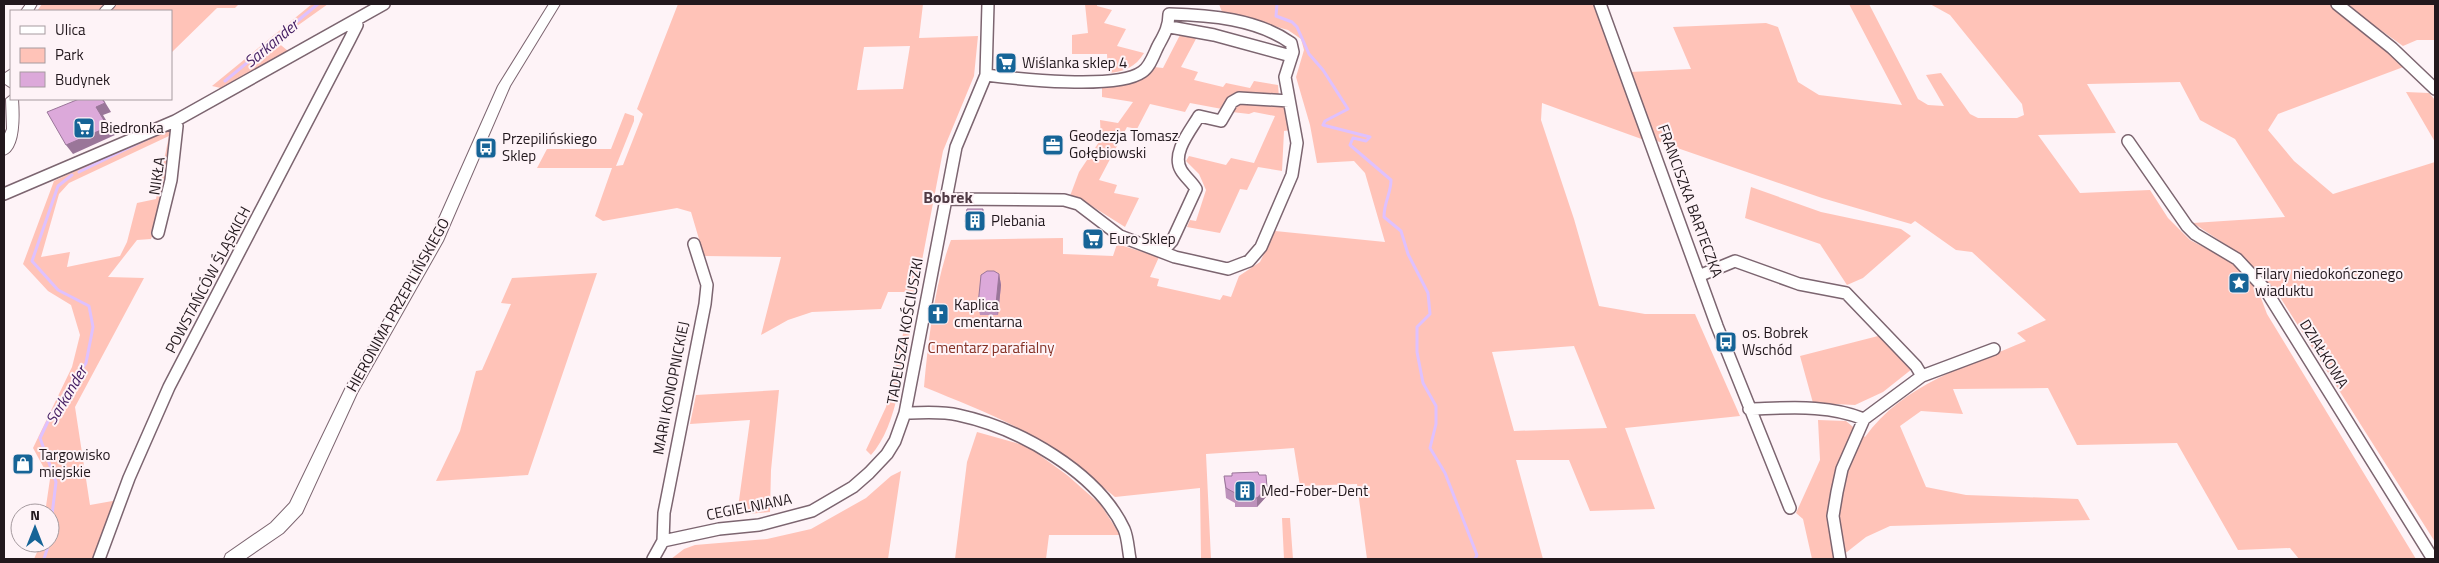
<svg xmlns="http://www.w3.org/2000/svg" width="2439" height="563" font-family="'Titillium Web',sans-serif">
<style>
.green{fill:#ffc3b8;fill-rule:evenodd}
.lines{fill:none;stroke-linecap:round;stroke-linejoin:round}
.stream{stroke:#dfc1fe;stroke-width:3}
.pedestrian-casing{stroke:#7c6570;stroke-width:10}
.minor-casing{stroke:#7c6570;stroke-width:14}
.tertiary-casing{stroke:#7c6570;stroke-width:2}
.pedestrian{stroke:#fff;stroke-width:8}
.minor{stroke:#fff;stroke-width:11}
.tertiary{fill:#fff;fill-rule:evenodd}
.wall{fill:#bd91bb}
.shaded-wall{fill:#9a7699}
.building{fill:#dca9da;stroke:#9a7699}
.labels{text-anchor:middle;stroke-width:4;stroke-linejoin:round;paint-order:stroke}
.poi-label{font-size:15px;fill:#22181d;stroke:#fef3f7;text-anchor:start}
.street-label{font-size:15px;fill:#22181d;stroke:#fef3f7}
.park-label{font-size:15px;fill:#843024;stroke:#fef3f7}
.water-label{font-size:16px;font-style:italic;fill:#441d62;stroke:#fef3f7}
.neighbourhood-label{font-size:16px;font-weight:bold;fill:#4f3a44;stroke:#fef3f7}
</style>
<rect width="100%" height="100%" fill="#fef3f7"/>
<path class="green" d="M42,4H239L235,8H217L171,53V11H37Z
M312,4H328L276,41L288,51L225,89L212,86Z
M678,4H923L919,38L978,36L974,76L943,151L916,292H888L881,309L812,312L788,320L761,335L781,257L704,256L691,212L677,208L603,221L595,216L612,168H537L547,149H611L625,113L634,116V121L616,166L623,165L643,114L637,109ZM910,46L903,89L857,90L864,47Z
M1085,4H1097V6L1112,10L1104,23L1126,29L1117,46L1144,53C1136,67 1123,72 1108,73L1107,54H1072V35L1088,33Z
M1219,4H1594L1631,105L1647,141L1542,103L1541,120L1574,219L1599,306L1645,314H1695L1740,416L1625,428L1655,509L1590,511L1569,460H1516L1543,559H1367L1357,484L1300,486L1294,448L1206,454L1211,559H1201L1200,488L1115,497C1091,477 1066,457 1039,440C1003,418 963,403 924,387C928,341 935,282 951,240L1063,238V254L1113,256L1117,244L1159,257L1150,277L1159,279L1157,286L1220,300L1223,295L1231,297L1239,276L1260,262L1275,231L1385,242L1365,173L1354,161L1317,163L1310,125L1296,77L1304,50L1301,39L1288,30L1222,12ZM1574,346L1607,428L1514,431L1492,352Z
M1849,4H1869L1918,99L1928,105L1944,106L1926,75L1941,73L1970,114L1978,118H2017L2024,115L2022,104L1950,15L1930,4H2333L2406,66L2278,114L2268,130L2294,161L2333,194L2435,162V542L2280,297L2243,256L2193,223L2285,217L2235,139L2200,120L2180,82L2087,84L2116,133L2038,135L2080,193L2150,190L2168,218L2190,240L2238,265L2258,290L2267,314L2416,559H2299L2290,548L2238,550L2177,443L2077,445L2048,388L1953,389L1963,414L1921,411L1900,426L1926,487L1966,495L2078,499L2090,520L1890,526L1866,537L1838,559H1812L1803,519L1796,513L1820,460L1818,420L1846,421L1865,437C1903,384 1967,366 2026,341L2017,333L2046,320L1972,252L1956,250L1915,221L1911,224L1822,198L1657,141L1630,72L1691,69L1673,27L1766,23L1778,27L1798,82L1819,95L1902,105Z
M2344,4H2435V40H2417L2403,46Z
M1181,33L1197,37L1181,67L1198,72L1194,80L1223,87L1226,83L1250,88L1254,81L1278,85L1279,97L1245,93L1222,109L1190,103L1185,112L1150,104L1137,129L1127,127L1099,180L1117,185L1114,193L1139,198L1125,227L1079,198L1070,196L1079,172L1101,139L1100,120L1118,123L1133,102L1102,97V86C1124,84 1139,85 1154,67L1163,68Z
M2406,92L2429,93L2435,100V142Z
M1237,102L1284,106L1291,130L1284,131L1282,171L1258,167L1247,190L1240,189L1220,233L1187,227L1190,220L1196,221L1206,190L1199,174L1186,161L1189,156L1226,165L1231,158L1254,163L1275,116L1254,112L1249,114L1232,112Z
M162,130H172L165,202L151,239L137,240L108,277L144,278L75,407L90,505L118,500L94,559H34L41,543H50V513H45L50,479L33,448L72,367L80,335L71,305L48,291L23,264L54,181ZM169,136L156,199L137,203L127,242L120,256L67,267L70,252L41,257L59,194L69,183Z
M1751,187L1821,212L1901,229L1911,236L1863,278L1847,285L1820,244L1745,218Z
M597,273L528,475L436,481L460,431L476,371L482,370L511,304L501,303L512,278Z
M906,321L912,323C903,362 898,426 871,455L866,450L886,407Z
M1882,335L1912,369L1883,392L1855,405L1813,403L1800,356Z
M779,390L771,470L770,512L737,515L750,420L690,424L696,395Z
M977,432L1027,446L1067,475L1101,505L1120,535H1049L1046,559H955L967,462Z
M901,471L888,559H671L684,549L695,545L767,539L811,529L866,498L891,476Z
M1282,518H1290L1293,559H1284Z"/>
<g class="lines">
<path class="stream" d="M1277,4L1276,16L1292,22L1297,27L1309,54L1323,70L1348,109L1325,121L1323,125L1370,137L1366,141L1353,138L1350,145L1391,180C1391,194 1384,201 1384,217L1401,231L1408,254L1428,293L1430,314L1417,327V352L1423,383L1436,406V424L1430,448L1445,473L1477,555L1475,559
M225,81L318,4
M79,172L151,137
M50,531L56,482L40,438L52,413L86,363L93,327L89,306L58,290L32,261L58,186L72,175
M44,559L49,543"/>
<g class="pedestrian-casing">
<path id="pedestrian" d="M104,11L111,4"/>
</g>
<g class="minor-casing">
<path id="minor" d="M1600,4L1717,326L1790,508
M2337,4L2392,48L2435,89
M1170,27L1214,35L1291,56
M2128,141L2187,226L2195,234L2237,259L2265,289L2433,559
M4,194L175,121L384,4
M946,199L1064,200L1078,204L1120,236L1175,257L1228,269L1249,261L1261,247L1292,175L1297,143L1285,77L1293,52L1291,43C1257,19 1210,15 1169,14C1169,27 1164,35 1158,46C1154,54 1150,67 1142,72C1117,90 1018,79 986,75
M158,233L171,180L177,126L175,121
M1162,252L1172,241L1196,189C1192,182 1185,177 1181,170C1171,153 1191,130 1199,116L1221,121L1232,102L1239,98L1289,101
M1701,275L1735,261L1799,284L1846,293L1916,366L1922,376
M1749,409C1788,408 1827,404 1864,419
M905,413C923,413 941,411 958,415C1019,428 1097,472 1124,529C1128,538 1128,549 1130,559
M663,541L719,529L759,525L812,511L853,487L869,473L887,454L895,441L905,413L956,147L986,75L988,4
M99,559L129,478L169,387L350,39L357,25L354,22
M653,559L663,541L664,513L705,304L707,285L694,244
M1840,559L1833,516L1837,492L1842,469L1864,419L1922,376L1994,349"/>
</g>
<g class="tertiary-casing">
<path id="tertiary" d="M26,4H37L33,11H21Z
M549,4H560L510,86L443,241L357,393L302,513L283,533L245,559H224L226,554L271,523L290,503L346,387L429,241L498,86Z
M11,69V88L5,84V73Z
M11,95V99H18C19,113 21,150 4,155V136L7,129L6,99Z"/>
</g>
<use href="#pedestrian" class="pedestrian"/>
<use href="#minor" class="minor"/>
<use href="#tertiary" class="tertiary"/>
</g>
<path class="wall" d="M983,209L984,215L981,227H966L965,222Z
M999,274L1001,285L998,315H980L978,305Z
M1259,475L1266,497L1257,507H1235V503L1226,498L1224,476Z"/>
<path class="shaded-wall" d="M102,99H103L111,112L103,115L115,135L73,154L66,145Z
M983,209L984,215L981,227L980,222Z
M999,274L1001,285L998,315L996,304Z
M1267,487L1266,497L1257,507V498Z"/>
<path class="building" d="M79,99H102L105,103L96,107L108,127L66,145L47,112Z
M967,209H983L980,222H965Z
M987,271H994L999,274L996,304L978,305L981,275Z
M1258,472L1259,475H1266L1267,487L1257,498L1235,497V493L1226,488L1224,476H1232V473Z"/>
<defs>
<g id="supermarket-square" transform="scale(1.125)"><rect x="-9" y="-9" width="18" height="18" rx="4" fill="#166497" stroke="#fef3f7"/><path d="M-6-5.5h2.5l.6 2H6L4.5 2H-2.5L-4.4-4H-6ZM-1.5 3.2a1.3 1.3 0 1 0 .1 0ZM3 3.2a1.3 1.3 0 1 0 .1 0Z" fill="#fff"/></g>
<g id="office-square" transform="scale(1.125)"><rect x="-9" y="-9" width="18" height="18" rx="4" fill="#166497" stroke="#fef3f7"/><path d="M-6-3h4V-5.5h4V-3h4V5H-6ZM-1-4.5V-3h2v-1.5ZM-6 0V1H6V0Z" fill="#fff"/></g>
<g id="bus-square" transform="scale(1.125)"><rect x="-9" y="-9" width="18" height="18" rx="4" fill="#166497" stroke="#fef3f7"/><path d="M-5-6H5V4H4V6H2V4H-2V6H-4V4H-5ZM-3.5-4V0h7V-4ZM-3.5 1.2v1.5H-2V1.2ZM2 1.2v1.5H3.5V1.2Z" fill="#fff"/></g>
<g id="building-square" transform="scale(1.125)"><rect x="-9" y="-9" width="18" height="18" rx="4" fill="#166497" stroke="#fef3f7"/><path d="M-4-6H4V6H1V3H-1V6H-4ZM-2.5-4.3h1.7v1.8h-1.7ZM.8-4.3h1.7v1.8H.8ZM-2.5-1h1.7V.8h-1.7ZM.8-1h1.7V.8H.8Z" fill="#fff"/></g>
<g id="sight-square" transform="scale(1.125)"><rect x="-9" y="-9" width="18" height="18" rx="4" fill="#166497" stroke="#fef3f7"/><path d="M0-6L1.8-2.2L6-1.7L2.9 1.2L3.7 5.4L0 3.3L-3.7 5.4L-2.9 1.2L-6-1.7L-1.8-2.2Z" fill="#fff"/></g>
<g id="church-square" transform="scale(1.125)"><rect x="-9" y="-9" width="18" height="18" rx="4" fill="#166497" stroke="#fef3f7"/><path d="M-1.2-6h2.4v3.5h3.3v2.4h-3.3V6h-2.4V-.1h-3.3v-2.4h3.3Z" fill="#fff"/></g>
<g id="shop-square" transform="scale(1.125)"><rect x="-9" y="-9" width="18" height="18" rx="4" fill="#166497" stroke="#fef3f7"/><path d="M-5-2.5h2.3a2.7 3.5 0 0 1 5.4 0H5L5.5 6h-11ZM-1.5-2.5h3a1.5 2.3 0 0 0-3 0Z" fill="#fff"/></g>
</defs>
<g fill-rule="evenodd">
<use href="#supermarket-square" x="1006" y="63"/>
<use href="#supermarket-square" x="84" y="128"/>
<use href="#office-square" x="1053" y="145"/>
<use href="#bus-square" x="486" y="148"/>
<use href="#building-square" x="975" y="221"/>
<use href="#supermarket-square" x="1093" y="239"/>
<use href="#sight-square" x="2239" y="283"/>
<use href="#church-square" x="938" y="314"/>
<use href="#bus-square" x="1726" y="342"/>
<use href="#shop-square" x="23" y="464"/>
<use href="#building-square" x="1245" y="491"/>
</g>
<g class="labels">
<g class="poi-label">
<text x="1022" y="68">Wiślanka sklep 4</text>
<text x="100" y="133">Biedronka</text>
<text x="1069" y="141">Geodezja Tomasz<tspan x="1069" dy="17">Gołębiowski</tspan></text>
<text x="502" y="144">Przepilińskiego<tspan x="502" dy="17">Sklep</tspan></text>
<text x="991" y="226">Plebania</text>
<text x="1109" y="244">Euro Sklep</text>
<text x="2255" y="279">Filary niedokończonego<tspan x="2255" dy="17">wiaduktu</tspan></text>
<text x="954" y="310">Kaplica<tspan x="954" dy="17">cmentarna</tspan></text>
<text x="1742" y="338">os. Bobrek<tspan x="1742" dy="17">Wschód</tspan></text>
<text x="39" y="460">Targowisko<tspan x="39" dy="17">miejskie</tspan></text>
<text x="1261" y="496">Med-Fober-Dent</text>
</g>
<g class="street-label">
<text transform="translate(157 176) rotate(-82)" y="5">NIKŁA</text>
<text transform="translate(1690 201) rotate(70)" y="5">FRANCISZKA BARTECZKA</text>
<text transform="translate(208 280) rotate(-62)" y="5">POWSTAŃCÓW ŚLĄSKICH</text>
<text transform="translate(398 305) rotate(-61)" y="5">HIERONIMA PRZEPILIŃSKIEGO</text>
<text transform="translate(905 331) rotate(-80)" y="5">TADEUSZA KOŚCIUSZKI</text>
<text transform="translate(2324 354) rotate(58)" y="5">DZIAŁKOWA</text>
<text transform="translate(671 388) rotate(-79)" y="5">MARII KONOPNICKIEJ</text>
<text transform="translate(749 507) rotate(-11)" y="5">CEGIELNIANA</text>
</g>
<g class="park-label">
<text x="991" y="353">Cmentarz parafialny</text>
</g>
<g class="water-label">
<text transform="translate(271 43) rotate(-40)" y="6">Sarkander</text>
<text transform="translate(66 395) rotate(-59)" y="6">Sarkander</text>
</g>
<g class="neighbourhood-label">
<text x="948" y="203">Bobrek</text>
</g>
</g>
<rect width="2439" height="563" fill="none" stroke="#22181d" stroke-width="10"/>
<rect x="10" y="10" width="162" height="90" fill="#fef3f7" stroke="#a69ba0"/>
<rect x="20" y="26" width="25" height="8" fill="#ffffff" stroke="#a69ba0"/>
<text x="55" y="35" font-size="15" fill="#22181d">Ulica</text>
<rect x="20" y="48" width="25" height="15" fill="#ffc3b8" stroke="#a69ba0"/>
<text x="55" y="60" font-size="15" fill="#22181d">Park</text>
<rect x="20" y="72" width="25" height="15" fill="#dca9da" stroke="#a69ba0"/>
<text x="55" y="85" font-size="15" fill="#22181d">Budynek</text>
<g transform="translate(35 528)"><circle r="24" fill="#fef3f7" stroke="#a69ba0"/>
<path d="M0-4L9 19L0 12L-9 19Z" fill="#166497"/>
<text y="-8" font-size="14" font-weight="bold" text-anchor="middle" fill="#22181d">N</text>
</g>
</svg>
